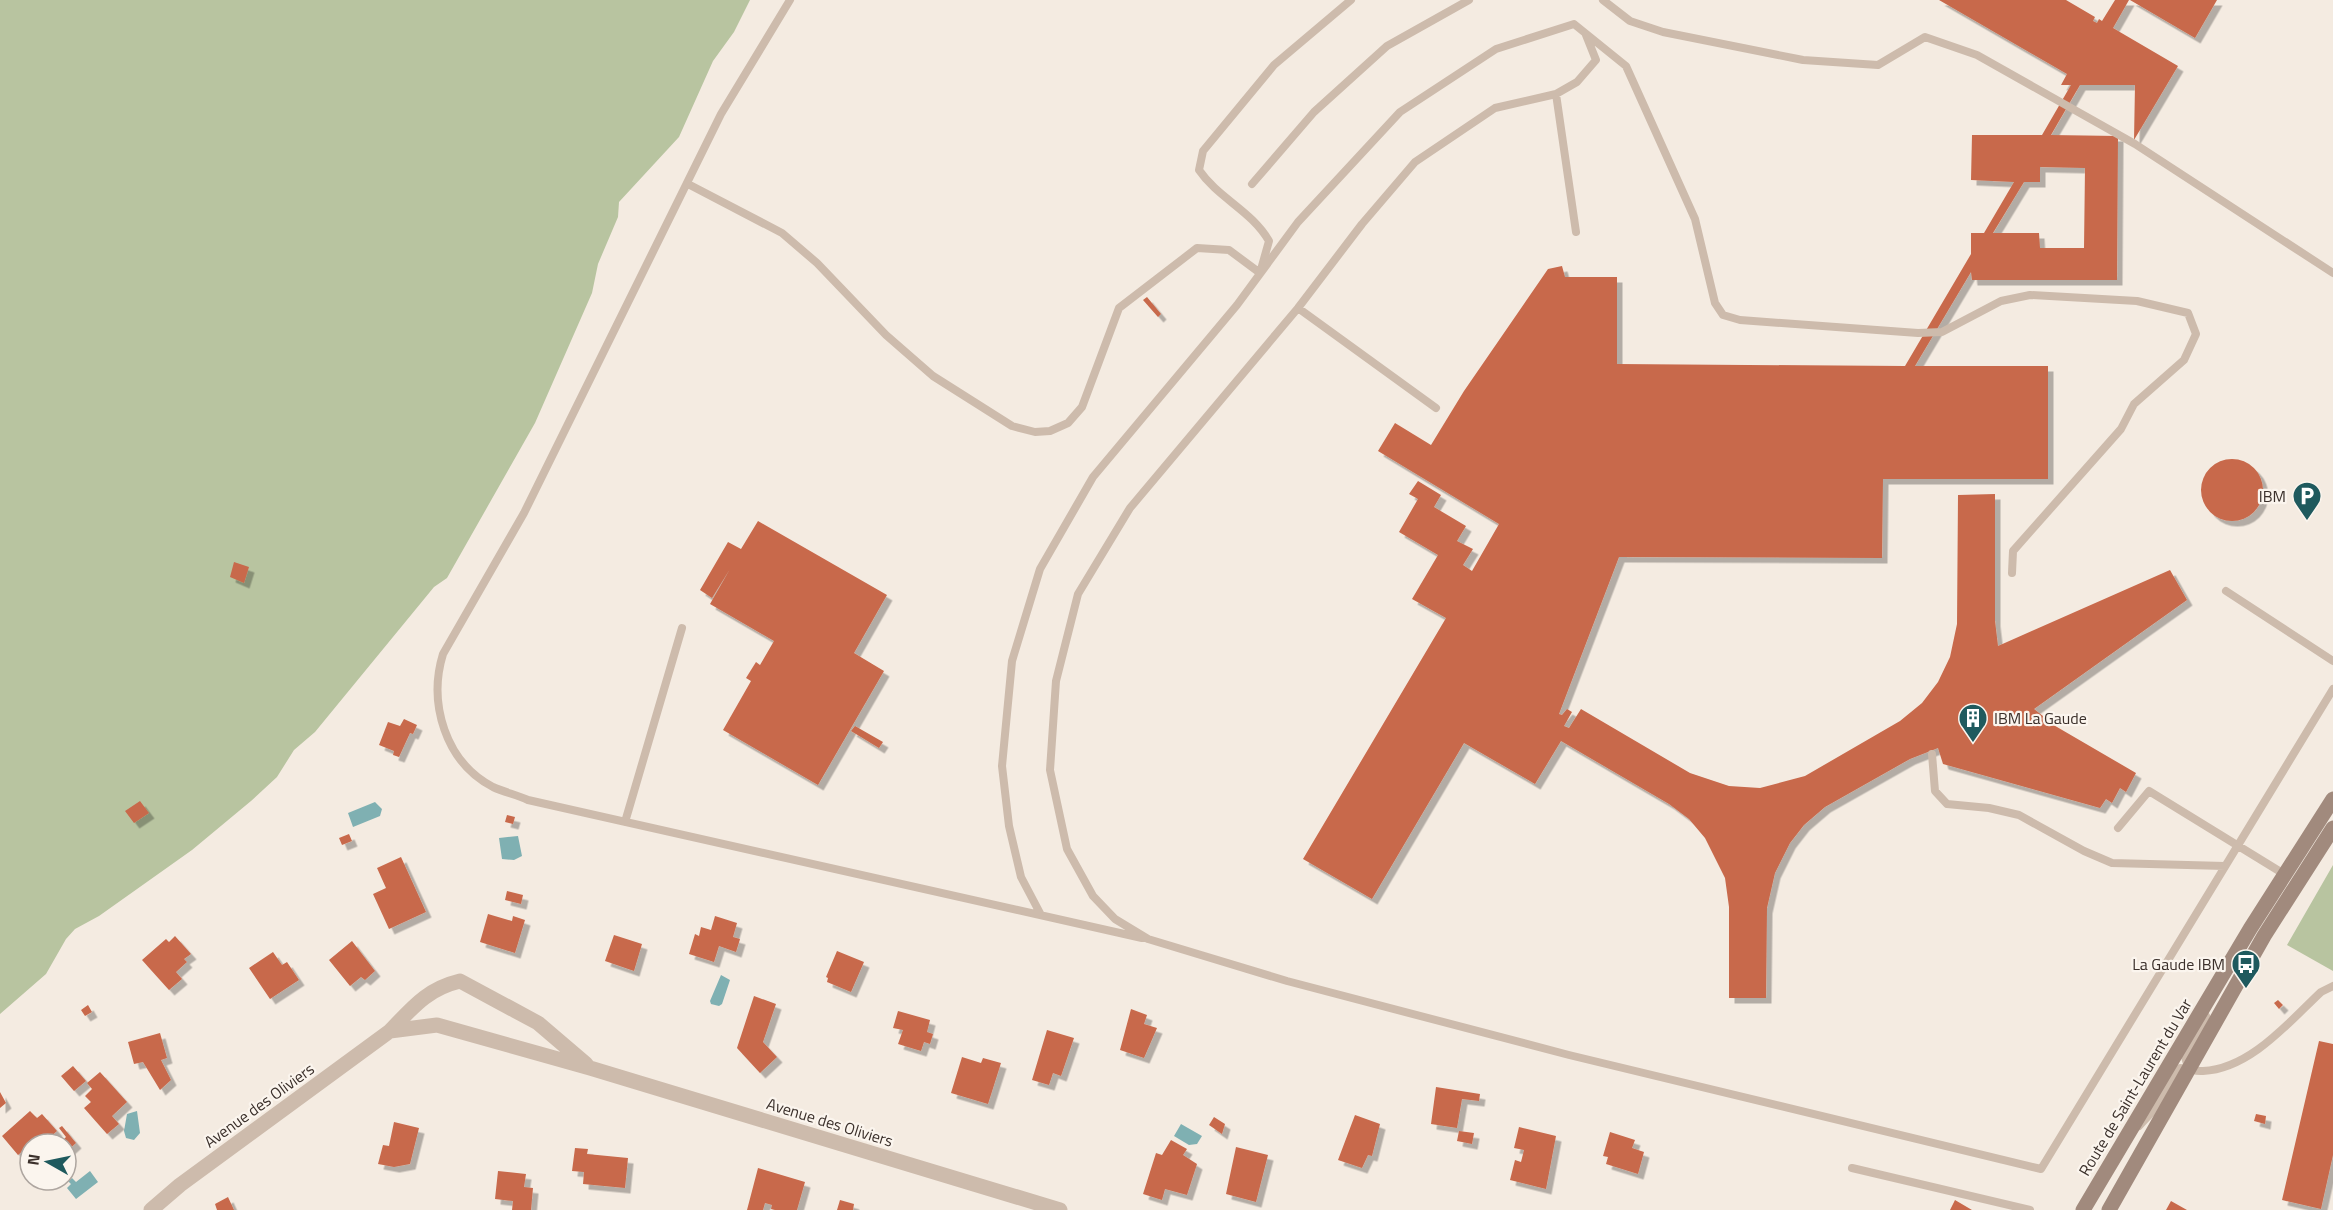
<svg xmlns="http://www.w3.org/2000/svg" width="2333" height="1210" font-family="'Titillium Web',sans-serif">
<style>
.green{fill:#b8c4a0}
.water{fill:#7fb0b2}
.building{fill:#c8694b;fill-rule:evenodd;filter:url(#shadow)}
.lines{fill:none;stroke-linecap:round;stroke-linejoin:round}
.lane{stroke:#cdbbac;stroke-width:8}
.street{stroke:#cdbbac;stroke-width:15}
.secondary{stroke:#a18a7d;stroke-width:15}
.labels{text-anchor:middle;stroke-width:4.5;stroke-linejoin:round;paint-order:stroke}
.poi-label{font-size:16px;fill:#3b302b;stroke:#fbf5ee;text-anchor:end}
.street-label{font-size:16px;fill:#3b302b;stroke:#fbf5ee}
</style>
<defs>
<filter id="shadow"><feDropShadow dx="5.5" dy="5.5" stdDeviation="0" flood-color="#0004"/></filter>
</defs>
<rect width="100%" height="100%" fill="#f4ebe1"/>
<path class="green" d="M0,0H750L734,32L713,61L679,137L619,202L618,217L598,264L592,293L535,423L447,578L434,587L315,732L294,750L277,777L251,801L192,850L99,916L75,929L66,939L46,974L0,1014Z
M2333,865V971L2287,945Z"/>
<path class="water" d="M375,802L382,809L380,816L353,827L348,813Z
M518,836L522,856L514,860L502,859L499,838Z
M721,975L730,980L722,1004L719,1006L711,1004L710,1001Z
M137,1111L140,1133L134,1140L126,1138L124,1131L127,1114Z
M1181,1124L1202,1136L1197,1144L1189,1145L1174,1136Z
M90,1171L98,1182L76,1199L67,1188L71,1184L68,1181L72,1178L76,1182Z"/>
<path class="building" d="M1939,0H2066L2095,17L2093,21L2097,23L2099,19L2102,21L2115,0H2129L2113,28L2178,66L2134,140L2135,85H2080L2051,135L2118,136L2117,280H1972L1971,272L1915,366H2048V479H1883L1882,558L1619,557L1559,714L1562,715L1567,709L1572,712L1564,726L1569,728L1581,709L1690,773L1729,786L1760,788L1805,776L1900,721L1922,703L1938,682L1950,657L1957,624L1958,495L1995,494V621L1998,646L2170,570L2187,600L2034,709L2057,727L2136,773L2126,792L2120,788L2112,803L2106,799L2100,808L1943,764L1938,748L1910,759L1825,807L1804,825L1790,843L1775,873L1767,908L1766,998H1729V907L1725,878L1705,838L1689,819L1669,804L1561,741L1535,784L1464,743L1372,899L1303,859L1446,618L1412,599L1438,555L1399,532L1418,499L1409,494L1418,481L1441,495L1434,507L1466,526L1457,541L1473,549L1463,565L1472,571L1499,524L1378,451L1395,423L1431,445L1464,391L1548,269L1562,266L1565,277H1617V364L1905,366L1971,254V233H1984L2014,182L1971,180L1972,135H2042L2071,85H2061L2067,74ZM2040,167L2085,168L2084,248H2040L2039,233H1993L2024,182H2040Z
M2130,0H2217L2195,38Z
M1147,297L1161,314L1158,317L1143,300Z
M2201 490a31 31 0 1 1 62 0a31 31 0 1 1-62 0Z
M758,521L887,595L854,653L884,671L818,785L723,730L751,681L746,678L756,662L760,665L774,641L710,604L730,569L712,598L700,590L728,542L741,549Z
M234,562L249,567L244,583L230,577Z
M404,719L417,725L413,734L410,733L399,757L393,755L394,751L379,745L388,722L400,726Z
M855,726L883,742L879,748L851,731Z
M140,801L149,813L134,823L125,811Z
M507,815L515,817L513,824L505,822Z
M349,834L352,841L342,845L339,838Z
M401,857L426,912L389,929L373,894L386,888L377,868Z
M507,891L523,895L521,904L505,900Z
M488,914L512,921L513,916L525,920L515,953L480,942Z
M715,916L737,923L733,937L740,939L736,952L719,946L714,962L689,954L695,934L699,936L701,927L711,930Z
M614,935L642,944L634,971L605,961Z
M175,936L191,954L184,959L187,962L176,972L182,979L169,990L142,960L166,939L169,942Z
M352,941L375,971L365,980L361,977L350,986L329,960Z
M837,951L864,962L851,992L827,982L828,978L826,977Z
M273,952L282,965L287,962L299,980L270,999L249,968Z
M754,996L776,1004L763,1042L777,1057L760,1073L737,1048Z
M2278,1000L2283,1005L2279,1009L2274,1003Z
M88,1005L92,1012L85,1016L81,1010Z
M1131,1009L1147,1015L1144,1024L1157,1028L1144,1058L1120,1050Z
M898,1011L930,1020L927,1032L933,1034L930,1044L924,1042L921,1051L898,1044L903,1030L893,1028Z
M1047,1030L1074,1038L1061,1076L1053,1073L1049,1085L1032,1080Z
M160,1033L167,1058L161,1060L171,1080L160,1090L143,1062L134,1064L128,1042Z
M2319,1041L2333,1044V1155L2321,1209L2282,1200Z
M962,1057L981,1063L983,1058L1001,1063L988,1104L951,1093Z
M73,1066L86,1081L74,1091L61,1076Z
M100,1072L127,1102L112,1116L119,1124L107,1134L84,1108L91,1102L85,1096L92,1089L87,1083Z
M1436,1087L1480,1094L1479,1101L1462,1099L1457,1128L1431,1124Z
M0,1092L6,1103L0,1108Z
M30,1111L37,1118L42,1114L57,1131L48,1139L51,1142L49,1144H30V1154L25,1149L18,1155L2,1136Z
M2256,1114L2266,1116L2265,1124L2254,1121Z
M1355,1115L1380,1124L1372,1156L1368,1155L1362,1168L1338,1160Z
M1214,1117L1225,1124L1222,1134L1209,1125Z
M394,1122L419,1128L410,1164L394,1167L378,1164L383,1145L389,1146Z
M62,1126L76,1143L66,1152V1144H59L66,1137L59,1128Z
M1519,1127L1556,1136L1546,1189L1510,1180L1515,1160L1521,1162L1524,1150L1514,1148Z
M1459,1131L1474,1133L1472,1144L1457,1141Z
M1610,1132L1635,1140L1632,1148L1644,1152L1638,1174L1606,1164L1608,1157L1603,1156Z
M1171,1140L1187,1149L1183,1155L1197,1164L1187,1195L1165,1189L1162,1200L1143,1194L1156,1153L1162,1155Z
M1236,1147L1268,1155L1256,1202L1226,1194Z
M575,1148L588,1149L587,1154L628,1158L625,1188L583,1184L584,1172L572,1171Z
M758,1168L805,1182L797,1210H775L771,1209L772,1205L765,1203L763,1210H747Z
M498,1171L526,1174L524,1187L533,1188L531,1210H512L513,1201L495,1199Z
M228,1197L234,1210H217L215,1204Z
M840,1200L854,1204L853,1210H837Z
M1955,1200L1972,1210H1950Z
M2171,1201L2187,1210H2166Z"/>
<g class="lines">
<path class="lane" d="M790,0L721,114L524,513L443,654C428,703 445,762 493,787C504,792 517,795 528,800L1142,938
M1603,0L1630,21L1663,32L1803,60L1878,65L1925,37L1977,55L2135,144L2333,273
M1586,35L1596,60L1577,82L1556,94L1495,108L1415,162L1362,224L1298,308L1130,508L1078,594L1056,681L1050,770L1067,849L1093,896L1115,919L1148,939L1287,981L1569,1055L2041,1169L2333,689
M1556,94L1576,232
M688,184L782,233L817,263L886,335L933,376L1012,426L1035,432L1050,431L1068,423L1082,407L1119,308L1197,248L1229,250L1260,273L1269,241C1252,211 1218,198 1199,170L1203,151L1274,65L1351,0
M1252,184L1314,112L1387,46L1469,0
M1298,308L1436,408
M2226,591L2333,661
M1932,754L1935,791L1947,804L1989,808L2019,815L2084,851L2112,863L2225,866
M625,822L682,628
M2118,828L2149,791L2284,874
M1041,915L1021,877L1009,826L1002,766L1012,661L1040,569L1093,477L1237,305L1298,222L1400,112L1496,49L1574,24L1626,66L1695,219L1715,303L1723,315L1740,320L1918,333L1942,332L2001,301L2030,295L2137,301L2188,313L2196,334L2184,360L2134,404L2121,429L2013,551L2012,573
M2188,1067L2185,1057L2206,1016
M2139,1126L2153,1111L2180,1068C2189,1068 2195,1072 2203,1071C2250,1069 2289,1022 2321,992L2333,986
M1852,1168L2030,1210"/>
<path class="street" d="M390,1031C413,1007 427,989 460,981L538,1023L586,1064
M151,1210L180,1185L390,1031L437,1025L590,1068L1060,1210"/>
<path class="secondary" d="M2083,1210L2250,929L2333,799
M2109,1210L2264,936L2333,828"/>
</g>
<defs>
<g id="parking-pin" transform="scale(1.5)"><path d="M0 17L-7.5 6A9.5 9.5 0 1 1 7.5 6Z" fill="#1f5a5e" stroke="#fbf5ee"/><path d="M-3.5-5.5H1a3.5 3.5 0 0 1 0 7H-1V5.5H-3.5ZM-1-3.4V-.6H.8a1.4 1.4 0 0 0 0-2.8Z" fill="#fff"/></g>
<g id="building-pin" transform="scale(1.5)"><path d="M0 17L-7.5 6A9.5 9.5 0 1 1 7.5 6Z" fill="#1f5a5e" stroke="#fbf5ee"/><path d="M-4-6H4V6H1V3H-1V6H-4ZM-2.5-4.3h1.7v1.8h-1.7ZM.8-4.3h1.7v1.8H.8ZM-2.5-1h1.7V.8h-1.7ZM.8-1h1.7V.8H.8Z" fill="#fff"/></g>
<g id="bus-pin" transform="scale(1.5)"><path d="M0 17L-7.5 6A9.5 9.5 0 1 1 7.5 6Z" fill="#1f5a5e" stroke="#fbf5ee"/><path d="M-5-6H5V4H4V6H2V4H-2V6H-4V4H-5ZM-3.5-4V0h7V-4ZM-3.5 1.2v1.5H-2V1.2ZM2 1.2v1.5H3.5V1.2Z" fill="#fff"/></g>
</defs>
<g fill-rule="evenodd">
<use href="#parking-pin" x="2307" y="496"/>
<use href="#building-pin" x="1973" y="718"/>
<use href="#bus-pin" x="2246" y="964"/>
</g>
<g class="labels">
<g class="poi-label">
<text x="2286" y="502">IBM</text>
<text x="1994" y="724" text-anchor="start">IBM La Gaude</text>
<text x="2225" y="970">La Gaude IBM</text>
</g>
<g class="street-label">
<text transform="translate(2135 1087) rotate(-59)" y="6">Route de Saint-Laurent du Var</text>
<text transform="translate(259 1105) rotate(-36)" y="6">Avenue des Oliviers</text>
<text transform="translate(830 1122) rotate(17)" y="6">Avenue des Oliviers</text>
</g>
</g>
<g transform="translate(48 1162) rotate(279)"><circle r="28" fill="#fbf5ee" stroke="#aea6a0" stroke-width="1.5"/>
<path d="M0-4.5L10 22L0 15L-10 22Z" fill="#1f5a5e"/>
<text y="-9" font-size="16" font-weight="bold" text-anchor="middle" fill="#3b302b">N</text>
</g>
</svg>
